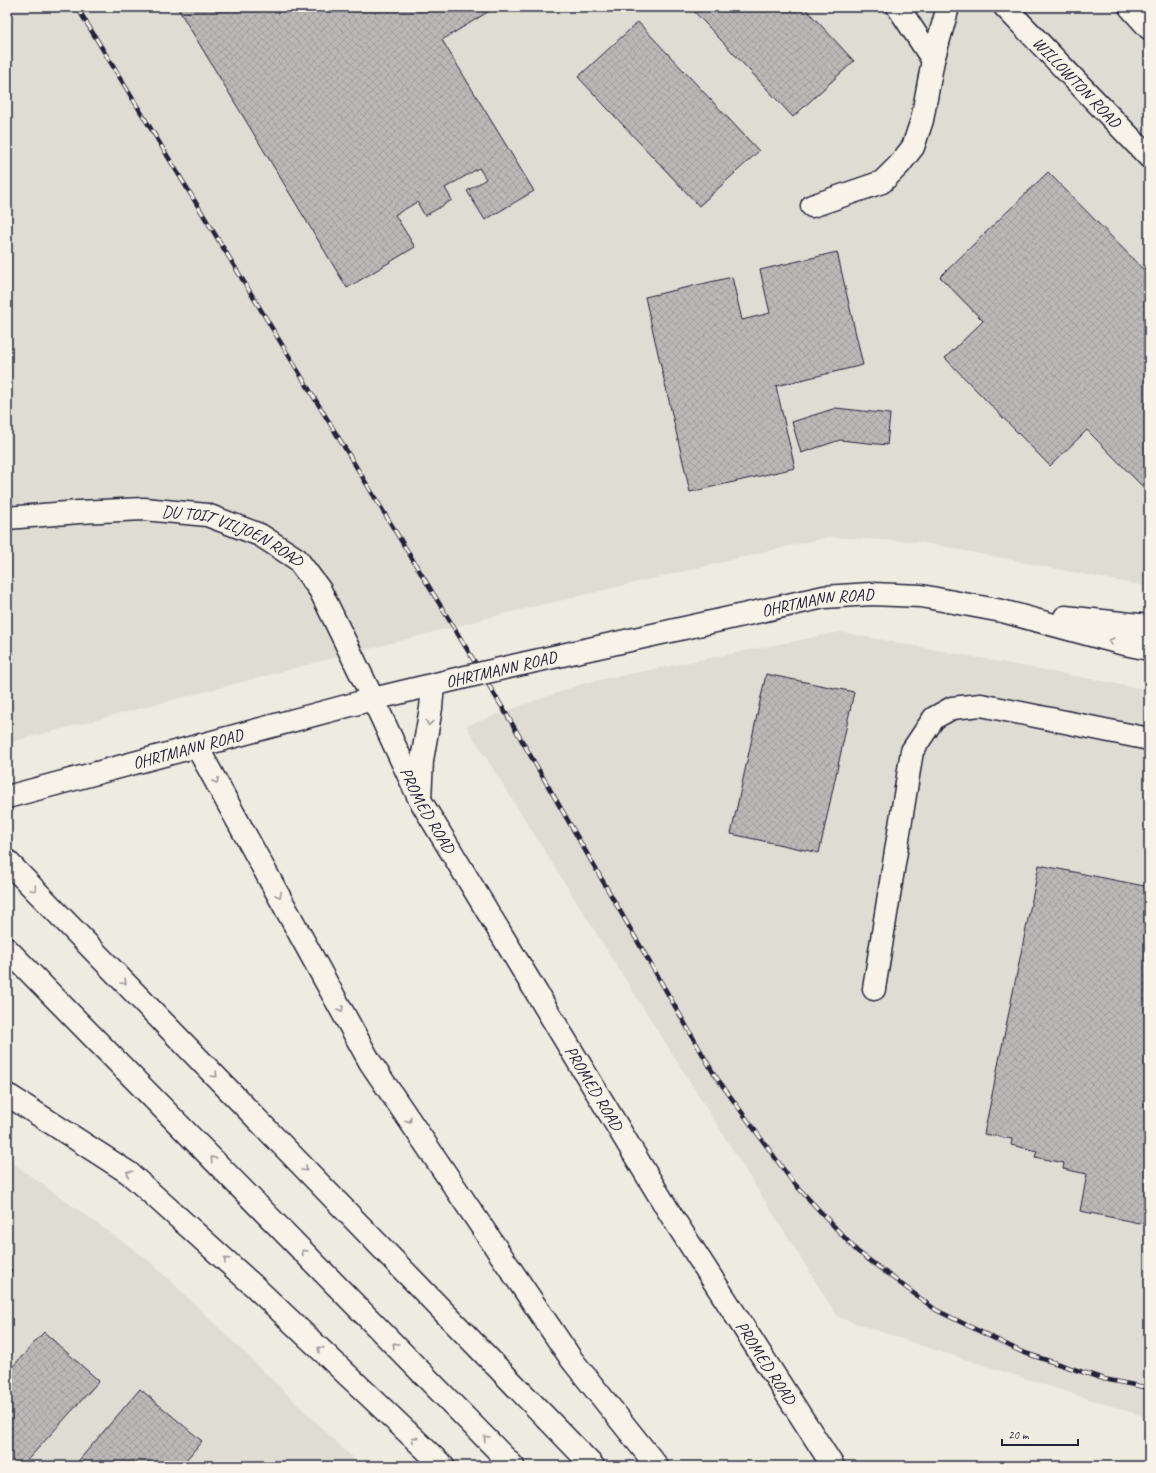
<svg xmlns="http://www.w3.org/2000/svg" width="1156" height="1473" font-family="Caveat,sans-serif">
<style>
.built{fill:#dfdcd4}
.building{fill:url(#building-cross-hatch);stroke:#22223b}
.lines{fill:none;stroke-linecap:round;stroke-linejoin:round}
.minor-casing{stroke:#22223b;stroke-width:25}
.major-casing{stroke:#22223b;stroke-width:25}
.highway-casing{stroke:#22223b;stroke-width:25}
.minor{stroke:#f7f3e8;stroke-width:22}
.major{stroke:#f7f3e8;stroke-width:22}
.highway{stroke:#f7f3e8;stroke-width:22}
.rail-casing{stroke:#22223b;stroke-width:4.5}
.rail{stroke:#f7f3e8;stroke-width:3;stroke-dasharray:9;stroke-linecap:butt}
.major-bridge-casing{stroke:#22223b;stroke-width:25;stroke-linecap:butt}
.major-bridge{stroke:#f7f3e8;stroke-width:22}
.oneway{stroke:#97959a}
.labels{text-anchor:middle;stroke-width:3.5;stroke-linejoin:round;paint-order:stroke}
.street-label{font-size:17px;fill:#22223b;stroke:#f7f3e8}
</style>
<defs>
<pattern id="building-cross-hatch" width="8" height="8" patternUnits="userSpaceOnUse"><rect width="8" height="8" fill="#bbb8b7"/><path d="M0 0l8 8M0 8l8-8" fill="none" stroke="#a09e9e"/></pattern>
</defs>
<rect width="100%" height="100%" fill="#eeebe1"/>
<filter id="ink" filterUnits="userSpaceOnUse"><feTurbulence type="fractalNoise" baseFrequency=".025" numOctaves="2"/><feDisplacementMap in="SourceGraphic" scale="8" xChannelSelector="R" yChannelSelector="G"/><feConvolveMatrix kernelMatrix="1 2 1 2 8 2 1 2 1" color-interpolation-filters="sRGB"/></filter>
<g filter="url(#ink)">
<path class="built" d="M7,7H1149V587L920,542L828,537L503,614L7,743Z
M840,632L1149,690V1418L923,1346L838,1317L466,726L584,683Z
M7,1159L151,1262L361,1466H7Z"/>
<path class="building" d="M177,7H496L442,40L534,191L485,220L467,191L486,179L479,168L445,188L452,200L425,216L417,202L395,215L415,247L347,288Z
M690,7H804L854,61L793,117Z
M638,22L759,151L699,206L578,77Z
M1048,172L1149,275V493L1087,430L1050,466L945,358L983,321L940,277Z
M837,252L863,365L776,386L795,468L690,492L645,297L732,277L742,320L770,313L760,270Z
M836,408L890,414L887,445L840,440L801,453L792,422Z
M766,674L854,692L819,853L731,834Z
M1039,865L1149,887V1225L1080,1211L1087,1174L1063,1169L1064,1163L1035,1157L1037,1151L1011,1145L1012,1139L984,1134Z
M7,1267L12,1270L7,1278Z
M44,1332L99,1381L22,1466H7V1373Z
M140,1389L202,1441L181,1466H74Z"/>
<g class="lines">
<g class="minor-casing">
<g id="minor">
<path d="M898,7L933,60"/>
<path id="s1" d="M1005,7L1149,157"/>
<path d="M1130,7L1149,28"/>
<path d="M812,206L882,182L899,165L913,147L922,120L933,60L948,7"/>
<path id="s2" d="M7,518L79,512L144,509L207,515L260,535L297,559L320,590L373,699L420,800L671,1215L833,1466"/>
<path d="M874,989L912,751L934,718L952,708L981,705L1149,739"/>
</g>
</g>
<g class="major-casing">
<g id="major">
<path d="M1065,617L1149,626"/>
<path id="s3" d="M526,663L824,597L871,594L921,596L1002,611L1120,643L1149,649"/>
<path id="s4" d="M7,797L373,699L461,678"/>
<path d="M420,800L422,760L431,708L433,685"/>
</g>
</g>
<g class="highway-casing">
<path id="highway" d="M197,747L370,1062L572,1360L657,1466
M7,861L593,1466
M7,949L513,1466
M7,1095L11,1097L129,1173L254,1286L443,1466"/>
</g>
<use href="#minor" class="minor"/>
<use href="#major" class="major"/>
<use href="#highway" class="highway"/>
<g class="rail-casing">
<path id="rail" d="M77,7L510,720L714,1074L792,1181L857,1251L936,1310L1022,1352L1104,1379L1149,1388"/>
</g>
<use href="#rail" class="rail"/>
<g class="major-bridge-casing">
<path id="major-bridge" d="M461,678L526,663"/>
</g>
<use href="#major-bridge" class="major-bridge"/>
</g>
<defs><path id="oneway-chevron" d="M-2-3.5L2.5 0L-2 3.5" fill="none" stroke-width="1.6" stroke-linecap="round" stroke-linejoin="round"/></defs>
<g class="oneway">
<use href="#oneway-chevron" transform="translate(1111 641) rotate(-165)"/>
<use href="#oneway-chevron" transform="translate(429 723) rotate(100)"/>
<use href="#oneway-chevron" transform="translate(216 781) rotate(61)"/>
<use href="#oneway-chevron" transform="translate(34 889) rotate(46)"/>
<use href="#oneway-chevron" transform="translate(279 895) rotate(61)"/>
<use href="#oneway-chevron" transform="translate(124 982) rotate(46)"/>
<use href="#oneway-chevron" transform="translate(341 1009) rotate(61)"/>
<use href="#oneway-chevron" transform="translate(215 1075) rotate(46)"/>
<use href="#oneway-chevron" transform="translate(409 1120) rotate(56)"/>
<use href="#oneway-chevron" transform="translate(213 1159) rotate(-134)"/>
<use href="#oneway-chevron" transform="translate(305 1169) rotate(46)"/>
<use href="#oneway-chevron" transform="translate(129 1173) rotate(-142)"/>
<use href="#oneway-chevron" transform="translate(304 1252) rotate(-134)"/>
<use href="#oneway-chevron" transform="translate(226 1260) rotate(-138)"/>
<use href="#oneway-chevron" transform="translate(395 1345) rotate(-134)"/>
<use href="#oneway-chevron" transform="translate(320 1349) rotate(-136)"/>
<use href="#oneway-chevron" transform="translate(486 1438) rotate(-134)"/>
<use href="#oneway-chevron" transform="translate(414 1439) rotate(-136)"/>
</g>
</g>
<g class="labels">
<g class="street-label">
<text dy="6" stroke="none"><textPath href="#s1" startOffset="104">WILLOWTON ROAD</textPath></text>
<text dy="6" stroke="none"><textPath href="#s2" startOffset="231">DU TOIT VILJOEN ROAD</textPath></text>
<text dy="6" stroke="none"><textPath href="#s3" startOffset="298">OHRTMANN ROAD</textPath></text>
<text transform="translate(501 669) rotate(-13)" y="6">OHRTMANN ROAD</text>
<text dy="6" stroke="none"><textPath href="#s4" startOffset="187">OHRTMANN ROAD</textPath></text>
<text dy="6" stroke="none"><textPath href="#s2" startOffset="585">PROMED ROAD</textPath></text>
<text dy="6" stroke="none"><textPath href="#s2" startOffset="909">PROMED ROAD</textPath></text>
<text dy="6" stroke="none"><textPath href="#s2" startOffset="1233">PROMED ROAD</textPath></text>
</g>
</g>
<rect width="1156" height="1473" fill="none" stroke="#f7f3e8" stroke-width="24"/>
<rect x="12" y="12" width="1132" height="1449" fill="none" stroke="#22223b" stroke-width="1.5" filter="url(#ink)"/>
<path d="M1002 1439v6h76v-6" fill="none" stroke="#22223b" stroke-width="2"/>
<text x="1008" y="1439" font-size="12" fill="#22223b" stroke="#f7f3e8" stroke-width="3" paint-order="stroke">20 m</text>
</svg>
